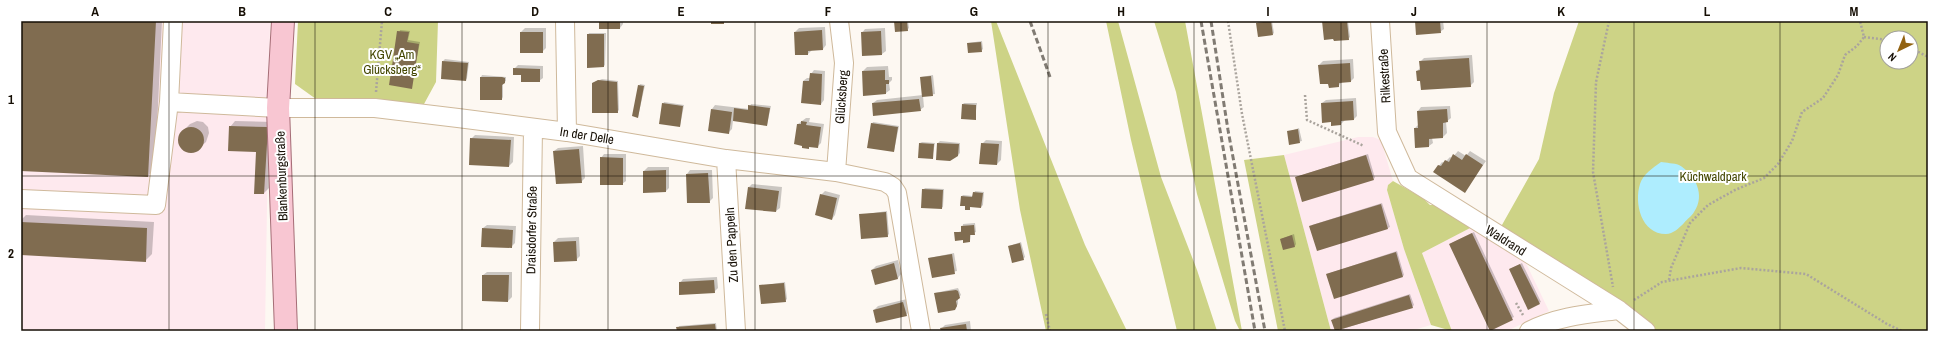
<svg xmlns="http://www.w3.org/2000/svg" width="1949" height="352" font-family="'Archivo Narrow',sans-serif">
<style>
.industrial{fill:#fee9ee}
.green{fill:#cdd386;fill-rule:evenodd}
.water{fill:#aeedfe}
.shadow{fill:#0003}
.building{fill:#806c50}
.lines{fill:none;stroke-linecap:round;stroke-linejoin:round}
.minor-casing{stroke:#cfb99b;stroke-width:20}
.major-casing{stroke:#a56d76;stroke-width:24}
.path{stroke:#aaa49d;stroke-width:2.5;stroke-dasharray:2 2;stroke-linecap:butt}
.minor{stroke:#fff;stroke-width:18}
.major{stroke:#f8c6d2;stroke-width:22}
.rail{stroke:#817b73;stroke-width:3;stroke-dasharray:6 3;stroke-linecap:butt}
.grid{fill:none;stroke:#150e04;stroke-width:1;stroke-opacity:0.55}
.labels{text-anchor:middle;stroke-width:4;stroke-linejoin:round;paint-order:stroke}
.park-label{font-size:13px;fill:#434600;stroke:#fff}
.street-label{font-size:13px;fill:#150e04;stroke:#fff}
.neatline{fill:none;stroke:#150e04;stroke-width:1.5}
.grid-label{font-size:13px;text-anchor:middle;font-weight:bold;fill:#150e04}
</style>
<rect width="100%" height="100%" fill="#fdf8f2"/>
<path class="industrial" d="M21,21H270L265,331H21Z
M1358,137H1373L1381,140L1393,181L1388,185L1387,190L1404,249L1431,325L1410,331H1331L1284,155Z
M1474,226L1524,259L1549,311L1507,331H1452L1422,253Z"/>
<path class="green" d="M298,21H438L436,82L424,104L316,99L295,84Z
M991,21H996L1085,245L1127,331H1046L1020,210Z
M1106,21H1118L1161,177L1197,270L1217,331H1177L1131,140Z
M1154,21H1185L1242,331H1240L1235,321L1197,194L1176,92Z
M1579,21H1928V331H1652L1498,232L1539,159L1554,93ZM1887,38H1911V62H1887Z
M1284,155L1331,331H1278L1244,160Z
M1393,181L1423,198L1430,205H1439L1474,226L1422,253L1452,331L1431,325L1404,249L1387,190L1388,185Z"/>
<path class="water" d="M1661,162C1666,163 1674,163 1679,165C1695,174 1706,195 1694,212C1692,216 1687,219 1684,223C1679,228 1673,234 1666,234C1641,234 1634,203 1640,184C1643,174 1653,168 1661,162Z"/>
<path class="shadow" d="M21,21H162L155,169L148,176L21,170Z
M600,21H623V24L620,28Z
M895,21H908L909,28L907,30Z
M1261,21H1272L1274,33L1273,34L1257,23Z
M1323,21H1348L1350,37L1348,39Z
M1416,21H1443L1444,29L1440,32Z
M825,27L826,45L823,49L812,50L808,54L795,32L799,28Z
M525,28H546V48L542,52H521V32Z
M885,28L886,51L882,54L862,33L865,29Z
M400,30L410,31L408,40L420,42L411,88L392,71L388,66L393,64Z
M589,33H606L605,65L604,66L588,35Z
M982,41L983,49L981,51L968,43Z
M1472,55L1474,82L1470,86L1421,80L1417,71L1420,68V62L1424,58Z
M445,59L469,62L467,78L466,80L443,61Z
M1353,59L1354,78L1351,81L1342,82L1338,86L1319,65L1323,61Z
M518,65L543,66V78L539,81L522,74L514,69Z
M888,66L889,77H892V80L889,83L890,90L886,93L863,71L867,67Z
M814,70L825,71L824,100L821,104L803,81L807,78H810L811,74Z
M482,75L506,77V81L503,83V97L502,99L481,77Z
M933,75L935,94L923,96L924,107L920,110L873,103L877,100L923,95L921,77Z
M602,79L618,81L619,110L617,112L593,83Z
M640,84L645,85L638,117L639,86Z
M1356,98L1357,116L1354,119L1345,120L1341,124L1332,121L1322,103L1326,100Z
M664,102L684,105L680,126L663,104Z
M964,103H977L975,119L963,104Z
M751,104L771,106L767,125L733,120L732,129L728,133L712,109L715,105L749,109Z
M1450,106L1451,118L1446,122L1447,133L1443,137L1432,138L1433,143L1429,146L1415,128L1418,125V111L1421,107Z
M806,118H810L809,122L824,124L821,143L817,147L811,146L808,148L803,145L798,124Z
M197,121L203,122L208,127L209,133L206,142L199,148L189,151L181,146L179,140L184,130L190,124Z
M235,121L273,122L269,188L264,193L257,151L230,127Z
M873,122L899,126L894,151L872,124Z
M1299,128L1302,141L1290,144L1288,132Z
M475,135L514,137L513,162L509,166L470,164L471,139Z
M986,140L1002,141L1001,160L997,164L982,144Z
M940,141L960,143V153L958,155L938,143Z
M922,142L935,143L932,158L920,143Z
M583,146L585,178L581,182L554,151L558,148Z
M1458,151L1466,156L1470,151L1486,161L1465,191L1434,172L1442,162L1444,163L1450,157L1452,158Z
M604,154H626V181L622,184L601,158Z
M1368,154L1375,178L1373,179L1296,177Z
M648,167H669V188L666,191L644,171Z
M690,170H712L713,198L709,202L687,174Z
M752,184L782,187L780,208L776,211L749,187Z
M925,188L944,189L943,207L941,208L923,190Z
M825,191L840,195L835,215L832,219L821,195Z
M975,191L984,192L983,205L981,207L971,206L969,209L962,196L963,195L973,196Z
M1382,203L1390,227L1388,228L1318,250L1312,225Z
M887,211L889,234L887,236L860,215Z
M26,215L154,222L152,254L145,261L21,254V220Z
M975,223L976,232L971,234L970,241L964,242V239L955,233L962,231L963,224Z
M487,225L516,226L515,243L511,247L483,228Z
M1474,232L1514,317L1491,329L1450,244Z
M1294,234L1296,244L1295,246L1281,239Z
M579,237L580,256L576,260L554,242L558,238Z
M1021,242L1025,257L1023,259L1009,246Z
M1397,251L1404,275L1403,276L1327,274Z
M954,253L957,271L932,276L929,258Z
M898,260L901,274L898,278L876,284L872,270L876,266Z
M1522,263L1541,302L1539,303L1510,269Z
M487,272H512V297L508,301L483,275Z
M717,277L718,288L714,292L680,283L683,279Z
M785,282L787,299L785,301L760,286Z
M958,288L961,295L958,298V304L956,307L935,293Z
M1410,294L1414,305L1412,307L1336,331L1332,320L1334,318Z
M907,299L910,311L906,315L874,310L878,306Z
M970,321L971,331H942L941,329L945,325Z
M716,323L717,331H678L679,326Z"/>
<path class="building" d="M21,21H156L148,177L21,171Z
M599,21H620V29H599Z
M711,21H724V24H711Z
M894,21H907L908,31L895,32Z
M1271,21L1273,35L1258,37L1256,23Z
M1322,21H1347L1349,40L1334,41L1333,39L1324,40Z
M1415,21H1440L1441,33L1416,35Z
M822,30L823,50L808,51V55H795L794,32Z
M397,31L409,32L407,42L419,44L412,89L389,85L391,72H386L387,65L392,66Z
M881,31L882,55L862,56L861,32Z
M520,32H543V53H520Z
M587,34H604V67L587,68Z
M981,42L982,52L968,53L967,43Z
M1469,58L1471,87L1421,90L1420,81H1417L1416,71L1420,70L1419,61Z
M442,61L468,63L466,81L441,79Z
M1350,63L1351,82L1339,83V87L1329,88L1328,84H1320L1318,65Z
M513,68L540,69V82H521V75H513Z
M885,70V80H889V84H886V94L863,96L862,71Z
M810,73L822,74L821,105L801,103L803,81H809Z
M931,76L933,96L922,97L920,77Z
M480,77H502L505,78V83L502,85V100H480Z
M598,80L617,82L618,113H592V83Z
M638,85L644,86L638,118L632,116Z
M919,99L921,111L873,116L872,103Z
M1353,101L1354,120L1341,121V125L1331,126V122L1322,123L1321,103Z
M662,103L683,106L680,127L659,124Z
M962,104L976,105V120L961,119Z
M748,105L770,108L767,126L733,121L734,108L748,110Z
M711,109L732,112L729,134L708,131Z
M1447,109L1448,122L1443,123V138L1429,139V147L1415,148L1414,128H1418L1417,111Z
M801,121L807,122L806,125L821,127L818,148L809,147V149L802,148V146L794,144L797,124H801Z
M871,123L898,127L894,152L867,148Z
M229,126L268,127L264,194H254L256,152L228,151Z
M178 140a13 13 0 1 1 26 0a13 13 0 1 1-26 0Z
M1298,129L1300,143L1289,145L1287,131Z
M470,138L511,140L509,167L469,165Z
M919,143L934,144L933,159L918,158Z
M937,143L959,144L958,156L950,161L936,160Z
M981,143L999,144L997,165L979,164Z
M579,149L582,183L556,184L553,151Z
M1453,154L1462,160L1466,154L1483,165L1465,193L1433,172L1438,165L1441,166L1445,160L1449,162Z
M1366,155L1374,180L1302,202L1295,177Z
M600,157L623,158V185H600Z
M666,170V192L643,193V171Z
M708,173L710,203H687L686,174Z
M748,187L779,191L776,212L745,209Z
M922,189L943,190L942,209L921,208Z
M973,192L983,193L981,208L970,207V210H965V206H960L961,196L972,197Z
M820,194L837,198L832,220L815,215Z
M1381,204L1388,229L1317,251L1309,226Z
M886,212L888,237L861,239L859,214Z
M21,222L147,228L146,262L21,255Z
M974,225L975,235H970V242L963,243V240L955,241L954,232H961V226Z
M482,228L513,230L512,248L481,247Z
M1472,233L1513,320L1490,331L1449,244Z
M1292,235L1295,247L1283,250L1280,239Z
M576,241L577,261L554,262L553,242Z
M1020,243L1024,260L1012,263L1008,246Z
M1396,252L1403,277L1334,299L1326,274Z
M952,254L955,274L932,278L928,258Z
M894,263L898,279L875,285L871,270Z
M1520,264L1540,304L1528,310L1509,269Z
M482,275H509L508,302L482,301Z
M714,280L715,293L679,295V282Z
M784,283L786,302L761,304L759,285Z
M956,290L958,291L960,298L956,301L957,306L955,310L938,313L934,293Z
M1409,295L1413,308L1335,331L1331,320Z
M903,302L907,316L876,323L873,310Z
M715,324L716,331H677L676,327Z
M966,324L967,331H941L940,328Z"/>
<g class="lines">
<g class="minor-casing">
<path id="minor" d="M173,21L169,102L278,108H375L458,118L567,132L726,159L836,172L885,182L893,187L897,193L921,331
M565,21L567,132
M1380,21L1387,132L1408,178L1619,310L1646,331
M726,159L736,331
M836,172L844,63L839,21
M21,199L156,205L169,102
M530,331L533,128
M1529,331C1558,316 1588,314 1619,310"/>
</g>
<g class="major-casing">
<path id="major" d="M283,21L278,108L286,331"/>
</g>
<path class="path" d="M1228,21L1242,114L1285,331
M1609,21L1596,82L1593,172L1613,287
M1864,37L1887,40
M1911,48L1928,57
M376,92L382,21
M1305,95L1307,120L1364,146
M1669,280L1671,268L1690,223L1708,205L1735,190L1764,178L1778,164L1792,141L1802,112L1823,98L1838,75L1845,55L1857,46L1864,37L1860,21
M1634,300L1662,282L1741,268L1806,274L1887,324L1902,331
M1516,303L1523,315
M1046,314L1050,331"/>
<use href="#minor" class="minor"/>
<use href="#major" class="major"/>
<path class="rail" d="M1030,21L1050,77
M1201,21L1255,331
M1211,21L1228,130L1265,331"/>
</g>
<path class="grid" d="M169,21V331M315,21V331M462,21V331M608,21V331M755,21V331M901,21V331M1048,21V331M1194,21V331M1341,21V331M1487,21V331M1634,21V331M1780,21V331M21,176H1928"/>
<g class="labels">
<g class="park-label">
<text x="392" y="59">KGV „Am<tspan x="392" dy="15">Glücksberg“</tspan></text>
<text x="1713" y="181">Küchwaldpark</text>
</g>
<g class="street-label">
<text transform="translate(1384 76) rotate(-93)" y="5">Rilkestraße</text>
<text transform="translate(841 97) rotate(-86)" y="5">Glücksberg</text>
<text transform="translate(587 135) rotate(9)" y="5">In der Delle</text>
<text transform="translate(281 176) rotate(-92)" y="5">Blankenburgstraße</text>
<text transform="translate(531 230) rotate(-89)" y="5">Draisdorfer Straße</text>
<text transform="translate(1506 240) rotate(32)" y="5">Waldrand</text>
<text transform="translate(731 245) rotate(-93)" y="5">Zu den Pappeln</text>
</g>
</g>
<rect width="1949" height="352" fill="none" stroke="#ffffff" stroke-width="44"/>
<g transform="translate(1899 50) rotate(223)"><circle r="19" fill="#ffffff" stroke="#a19f9b"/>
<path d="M0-3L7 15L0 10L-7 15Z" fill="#926211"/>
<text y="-6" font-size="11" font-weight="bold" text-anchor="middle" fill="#150e04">N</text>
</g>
<rect x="22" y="22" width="1905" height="308" class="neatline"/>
<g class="grid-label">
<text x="95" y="16">A</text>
<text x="242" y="16">B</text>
<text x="388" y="16">C</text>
<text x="535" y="16">D</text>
<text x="681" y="16">E</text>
<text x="828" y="16">F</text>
<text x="974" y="16">G</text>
<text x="1121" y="16">H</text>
<text x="1268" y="16">I</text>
<text x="1414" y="16">J</text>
<text x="1561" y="16">K</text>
<text x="1707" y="16">L</text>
<text x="1854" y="16">M</text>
<text x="11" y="104">1</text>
<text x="11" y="258">2</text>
</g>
</svg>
